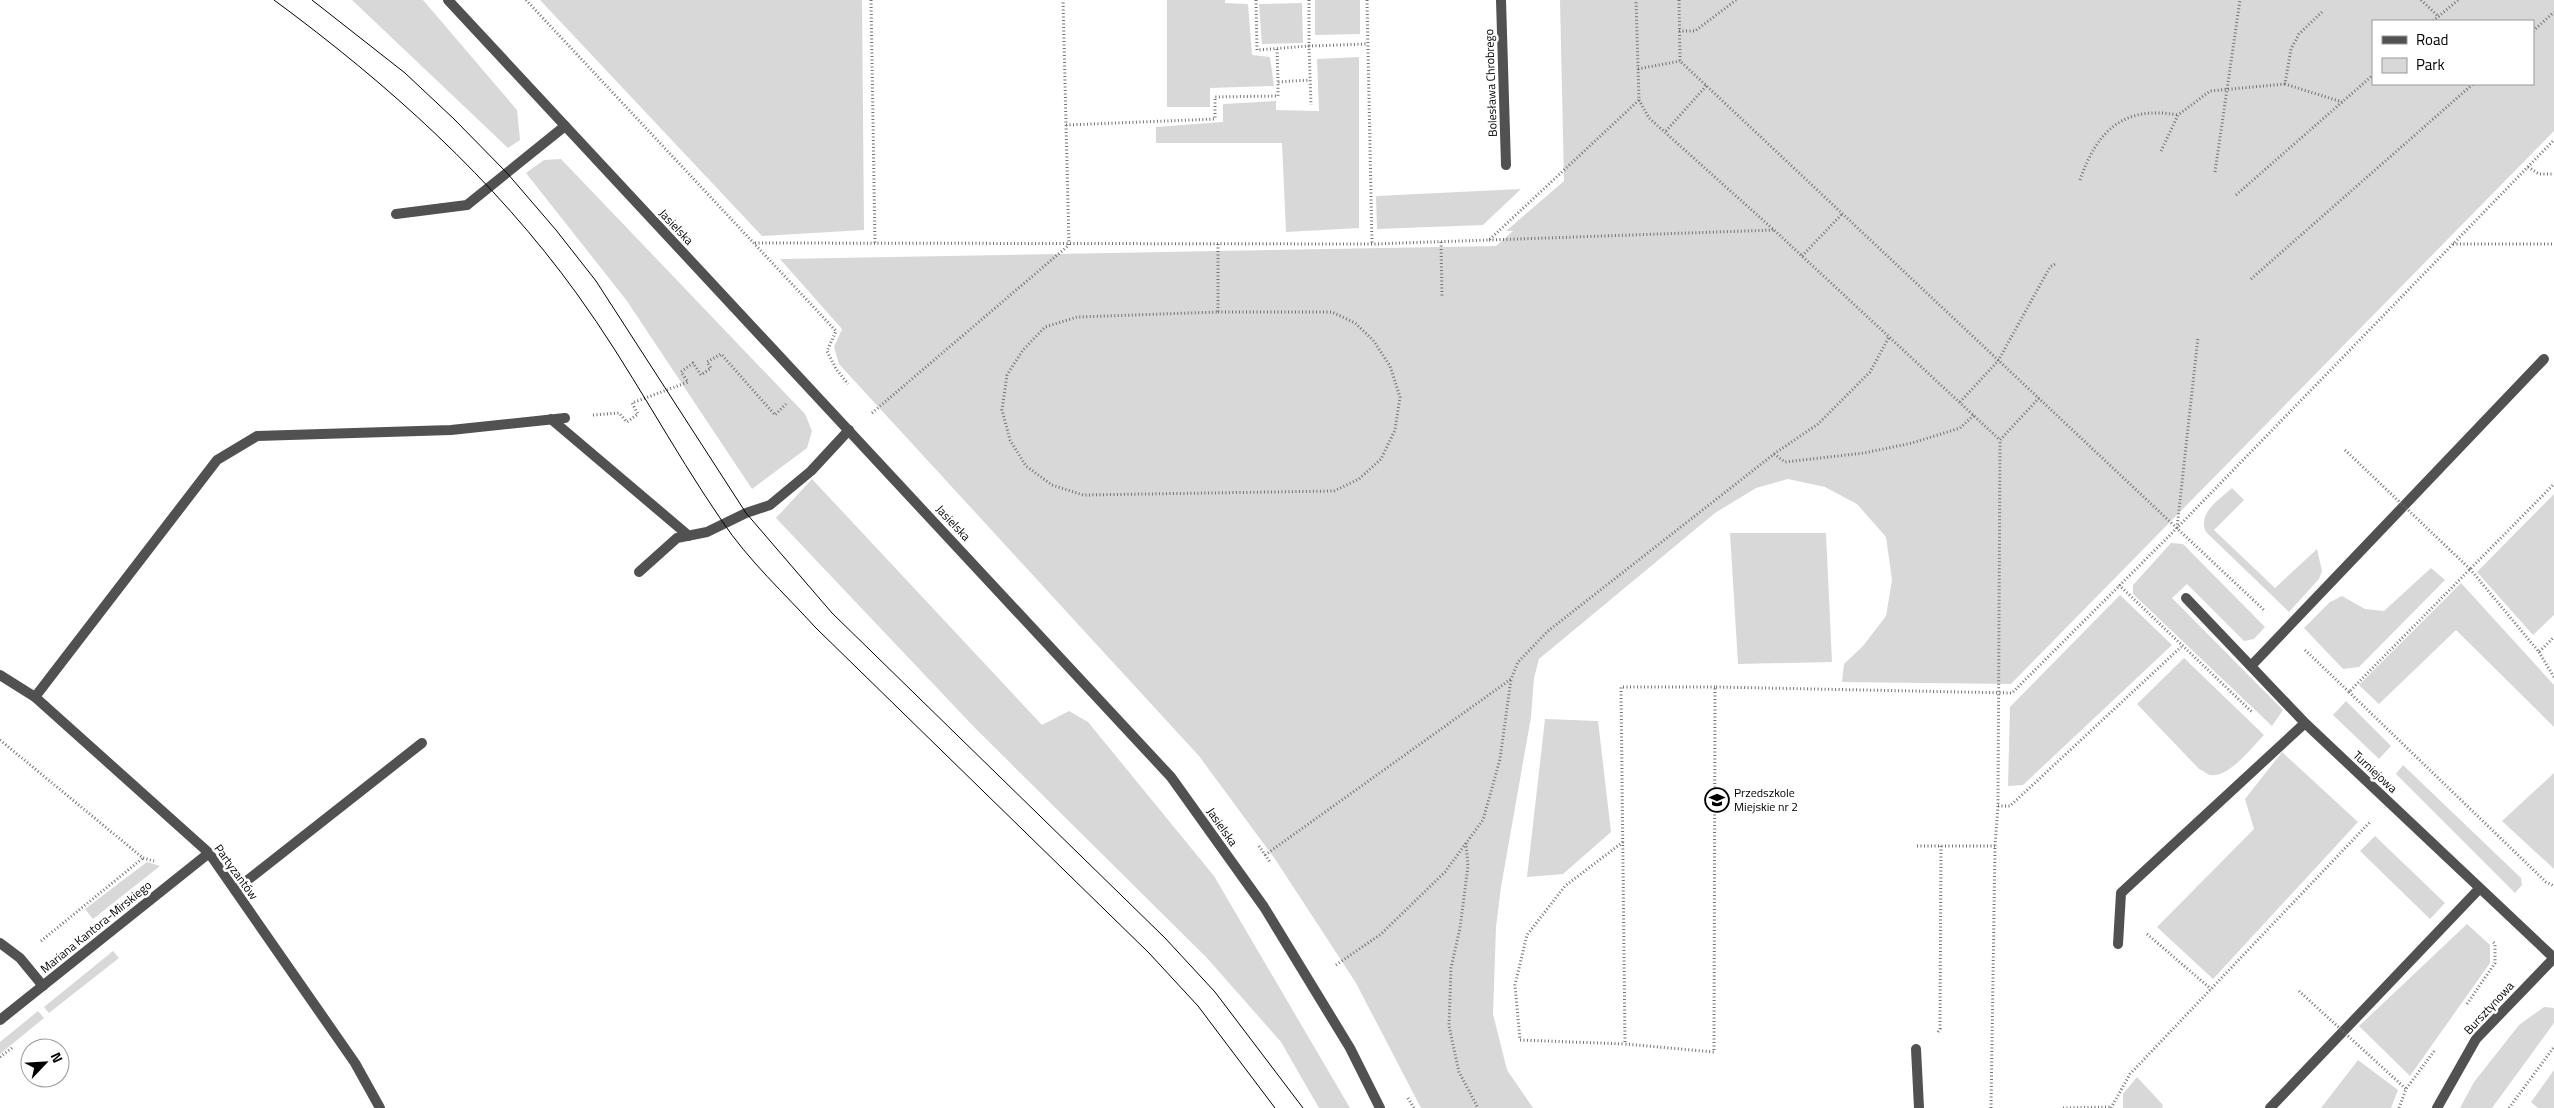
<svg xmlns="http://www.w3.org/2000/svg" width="2554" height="1108" font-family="'Titillium Web',sans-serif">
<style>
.green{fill:#d8d8d8;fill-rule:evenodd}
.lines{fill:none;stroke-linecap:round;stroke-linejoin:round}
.path{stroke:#737373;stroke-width:3;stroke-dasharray:1 2.5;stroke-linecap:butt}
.lane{stroke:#515151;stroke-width:10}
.street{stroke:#515151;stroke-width:10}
.tram{stroke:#000;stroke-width:1}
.path-bridge{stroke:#737373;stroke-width:3;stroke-dasharray:1 2.5;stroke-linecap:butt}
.labels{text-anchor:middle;stroke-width:5;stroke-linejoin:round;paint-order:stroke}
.street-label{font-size:12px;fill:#000;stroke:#fff}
.poi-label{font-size:12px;fill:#000;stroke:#fff;text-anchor:start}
</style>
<rect width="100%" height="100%" fill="#fff"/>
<path class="green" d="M352,0H423L517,110L520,140L508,148Z
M540,0H862L864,230L762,236Z
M1167,0H1225V3L1248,4L1252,55L1270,57L1274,86L1210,88V107H1167Z
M1315,0H1360V34L1315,35Z
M1560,0H2554V131L2011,684L1842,682L1844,664L1863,646L1886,616L1892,580L1886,537L1857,504L1825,487L1788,479L1756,488L1715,513L1539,659L1534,678L1531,717L1501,887L1496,927L1493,1014L1507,1070L1533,1108H1421L1356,983L1275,859L1199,756L839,364L834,347L842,329L780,259L1496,246L1513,231H1506L1564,181ZM2373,21H2533V84H2373Z
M1302,3L1303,43L1262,44L1259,4Z
M1359,57V228L1286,232L1282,143H1156V127L1223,122V104L1276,101V110L1319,111L1317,59Z
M561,159L805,414L812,431L807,448L752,489L627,301L526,173L544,160Z
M1521,189L1483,225L1377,229L1376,196Z
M812,479L1042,725L1069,711L1088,722L1214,876L1350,1108H1319L1281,1042L1207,958L975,728L776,518Z
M2232,488L2244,500L2214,530L2275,588L2317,549L2322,571L2319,579L2289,612L2206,532C2197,513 2219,500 2232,488Z
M2554,494V615L2533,635L2477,572Z
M1730,533H1826L1832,662L1738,664Z
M2171,543L2183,544L2265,627L2254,639L2244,641L2187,584L2172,598L2283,710L2272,726L2133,594V585Z
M2431,568L2445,580L2359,667L2343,669L2304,628L2330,602L2342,596L2365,609L2384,611Z
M2461,583L2554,685V727L2456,630L2379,704L2359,685Z
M2120,595L2172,645L2023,785L2008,786L2010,707Z
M2184,658L2264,735C2252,747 2228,779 2210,775C2207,774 2202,770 2199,769L2137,704Z
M2346,701L2391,746L2379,759L2333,715Z
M1545,719L1598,721L1611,832L1563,874L1527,877Z
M2282,752L2358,822L2213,979L2157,927L2254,829L2245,799Z
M2403,765L2521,878L2522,885L2515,893L2396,774Z
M2554,773V869L2502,821Z
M2375,836L2445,903L2430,919L2360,851Z
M147,862L160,866L93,919L85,909Z
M2467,924L2490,945V963L2410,1076L2359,1026Z
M113,951L119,958L49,1013L44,1007Z
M2544,1007L2554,1008V1023L2492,1108H2460L2474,1082L2519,1025Z
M38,1011L44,1018L0,1054V1042Z
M2358,1060L2398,1090L2391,1108H2321Z
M2554,1070V1108H2538L2531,1102Z
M2137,1077L2163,1105L2162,1108H2123V1094Z"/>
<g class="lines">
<path class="path" d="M526,0L836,331L827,351L836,369L848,384
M871,0L875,244
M1256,0L1257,50L1309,46L1311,105
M1309,0V46L1368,44
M1367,0L1372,244
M1679,0L1680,61L2265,611
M2421,0L2439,17
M2322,12L2299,34L2291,49L2285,84L2342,102
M2433,21L2458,0
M1679,31H1695L1736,0
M2533,31L2554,12
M1277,49L1278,82
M1638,69L1680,61
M1639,100L1649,118L1774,230L2000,440
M1066,125L1215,119V97L1278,96V82L1310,80
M1666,131L1707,85
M2161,151L2178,115L2210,91L2285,84
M2528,167L2539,174H2554
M2215,172L2240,0
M2080,180C2097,131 2123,105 2178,115
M2236,195L2373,75
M1489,240L1774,230
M1441,242L1442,298
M755,243L1372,244L1489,240L1639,100L1636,0
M1218,244V312
M2453,244H2554
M1802,256L1842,214
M2251,279L2473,84
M1218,312H1332L1355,323L1373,340L1390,366L1400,397L1395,430L1381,459L1359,479L1334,491L1083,495L1052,485L1026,466L1010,440L1002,410L1007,375L1023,350L1045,327L1077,317Z
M1960,402L1998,361L2050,267L2057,263
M872,413L1069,245L1063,0
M593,415L619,413L627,422L638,414L632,403L688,382L681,372L693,363L701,375L711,368L707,362L721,354L775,415L786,404
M1774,454L1785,462L1864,453L1912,443L1960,428L1974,415
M2177,528L2198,337
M2470,569L2539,652L2554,637
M2119,585L2252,712
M2305,650L2349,692L2554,484
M2539,652L2554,677
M1715,687H1621L1625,1044L1714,1052L1715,687L2012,693L2177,528L2554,140
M2349,692L2546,882L2554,886
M0,740L143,858L154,861
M1998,806H2010L2181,647
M1623,842L1565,886L1527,935L1515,985L1520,1040L1625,1044
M1466,843L1468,866L1460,928L1451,968L1449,1026L1459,1072L1478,1108
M1259,846L1270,862
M1917,846H1995
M1265,855L1511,679L1518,662L1548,631L1774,454L1818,424L1870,372L1889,337
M2147,934L2211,989
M41,941L143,858
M1336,965L1381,934L1445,872L1483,820L1500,759L1511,679
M2467,1004L2495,963V944L2493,942
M1938,1032L1940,1029L1941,845
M0,1057L13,1047
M1408,1098L1414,1108
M1991,1108L1995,846L1998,806L2000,440L2039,398
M2063,1108L2110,1107
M2111,1108L2130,1074L2370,822
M2399,1108L2406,1089L2435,1050
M2509,1108L2554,1047"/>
<path class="lane" d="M396,214L467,205L565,126
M551,419L689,536
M639,572L677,538L707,532L746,513L770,505L811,471L849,430
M35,697L217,460L257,436L451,430L565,418
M235,890L422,743
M0,943L20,958L43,986
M1916,1049L1919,1108"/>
<path class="street" d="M448,0L1171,777L1264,907L1350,1048L1380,1108
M1501,0L1506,165
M2186,598L2305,723L2554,958
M2251,666L2544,359
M0,675L35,697L209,853L355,1063L380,1108
M2118,944L2121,893L2305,723
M0,1020L209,853
M2270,1108L2480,888
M2437,1108L2476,1039L2554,958"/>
<path class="tram" d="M274,0C388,84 494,179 577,294C630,367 671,447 722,521C748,560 785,594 816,628L1149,953L1198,1006L1275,1108
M312,0L405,73L454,119L507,173L556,230L596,281L746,513L832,613L1165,938L1215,992L1303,1108"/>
<path class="path-bridge" d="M2345,450L2470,569
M2299,991L2406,1089"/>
</g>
<defs>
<g id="school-ring" transform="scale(1.25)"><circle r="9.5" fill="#fff" stroke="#000" stroke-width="1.5"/><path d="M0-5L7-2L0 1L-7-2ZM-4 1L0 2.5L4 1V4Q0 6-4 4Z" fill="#000"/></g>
</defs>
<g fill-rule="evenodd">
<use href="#school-ring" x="1717" y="800"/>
</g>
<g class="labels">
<g class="street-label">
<text transform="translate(1491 83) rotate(-92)" y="4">Bolesława Chrobrego</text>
<text transform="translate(676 227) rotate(47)" y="4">Jasielska</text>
<text transform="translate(953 523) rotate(47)" y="4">Jasielska</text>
<text transform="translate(2375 772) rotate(43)" y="4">Turniejowa</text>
<text transform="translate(1222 827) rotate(55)" y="4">Jasielska</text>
<text transform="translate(236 872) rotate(54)" y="4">Partyzantów</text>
<text transform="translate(96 927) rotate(-39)" y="4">Mariana Kantora-Mirskiego</text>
<text transform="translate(2489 1008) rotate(-47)" y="4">Bursztynowa</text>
</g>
<g class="poi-label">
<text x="1734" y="797">Przedszkole<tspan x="1734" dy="14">Miejskie nr 2</tspan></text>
</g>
</g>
<rect x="2372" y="20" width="162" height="65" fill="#ffffff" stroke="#999999"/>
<rect x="2382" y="36" width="25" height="8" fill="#515151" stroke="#999999"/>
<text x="2416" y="45" font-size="15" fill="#000000">Road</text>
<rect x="2382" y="58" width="25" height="15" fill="#d8d8d8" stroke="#999999"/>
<text x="2416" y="70" font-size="15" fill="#000000">Park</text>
<g transform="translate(45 1063) rotate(65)"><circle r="24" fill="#ffffff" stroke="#999999"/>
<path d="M0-4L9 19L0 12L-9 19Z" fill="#000000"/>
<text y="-8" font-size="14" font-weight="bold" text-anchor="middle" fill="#000000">N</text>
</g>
</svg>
